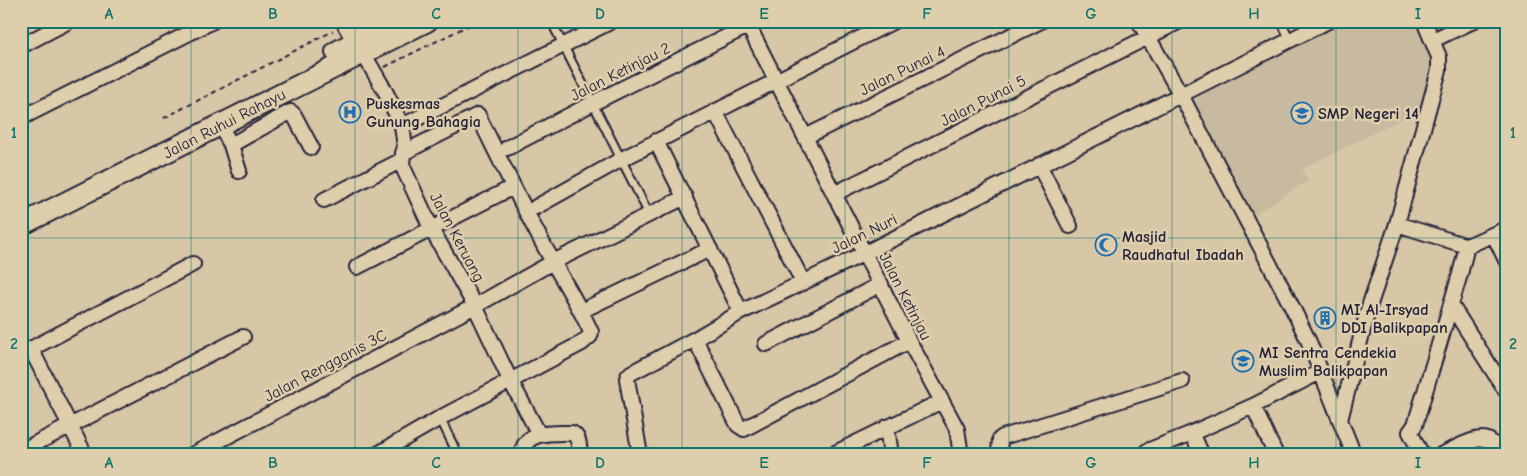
<svg xmlns="http://www.w3.org/2000/svg" width="1527" height="476" font-family="'Comic Neue',sans-serif">
<style>
.built{fill:#c8ba9e}
.lines{fill:none;stroke-linecap:round;stroke-linejoin:round}
.service-casing{stroke:#22223b;stroke-width:11}
.minor-casing{stroke:#22223b;stroke-width:18}
.tertiary-casing{stroke:#22223b;stroke-width:21}
.secondary-casing{stroke:#22223b;stroke-width:24}
.path{stroke:#22223b;stroke-width:2;stroke-dasharray:5 4;stroke-linecap:butt}
.service{stroke:#dfceab;stroke-width:7}
.minor{stroke:#dfceab;stroke-width:14}
.tertiary{stroke:#dfceab;stroke-width:18}
.secondary{stroke:#dfceab;stroke-width:20}
.grid{fill:none;stroke:#0f766e;stroke-width:1;stroke-opacity:0.55}
.labels{text-anchor:middle;stroke-width:5;stroke-linejoin:round;paint-order:stroke}
.street-label{font-size:16px;fill:#22223b;stroke:#dfceab}
.poi-label{font-size:16px;font-weight:bold;fill:#22223b;stroke:#dfceab;text-anchor:start}
.neatline{fill:none;stroke:#0f766e;stroke-width:2}
.grid-label{font-size:16px;text-anchor:middle;font-weight:bold;fill:#0f766e}
</style>
<rect width="100%" height="100%" fill="#d7c7a7"/>
<filter id="ink" filterUnits="userSpaceOnUse"><feTurbulence type="fractalNoise" baseFrequency=".02" numOctaves="2"/><feDisplacementMap in="SourceGraphic" scale="10" xChannelSelector="R" yChannelSelector="G"/><feConvolveMatrix kernelMatrix="1 2 1 2 8 2 1 2 1" color-interpolation-filters="sRGB"/></filter>
<g filter="url(#ink)">
<path class="built" d="M1340,21H1419L1435,58L1431,104L1306,167L1302,170L1308,181L1247,219L1185,97Z"/>
<g class="lines">
<g class="service-casing">
<path id="service" d="M551,21L649,214
M1281,21L1290,40
M440,418L458,455"/>
</g>
<g class="minor-casing">
<path id="minor" d="M746,21L909,341L957,429L961,455
M1139,21L1181,95L1292,307L1309,342L1354,455
M1433,40L1473,21
M21,46L69,21
M363,53L385,91L402,126L405,147L403,153L402,165L432,230L475,306L510,380L539,434
M715,111L803,282
M21,118L213,21
M220,125L231,145L239,171
M402,126L612,21
M805,137L1041,21
M656,141L741,312
M231,145L288,113L291,112L294,115L311,147
M507,148L593,103L758,21
M1039,165L1070,226
M834,194L1180,21
M324,200L402,160
M536,207L620,160L894,21
M1397,224L1467,246L1506,229
M1494,235L1506,260
M357,267L513,187
M1451,305L1506,391
M581,311L710,249
M695,339L738,425L744,429L909,341
M766,344L881,284
M31,349L85,455
M21,354L193,264
M1253,406L1276,455
M1340,420L1368,310L1397,224L1439,70V57L1424,21
M887,427L891,455
M21,451L243,337
M192,455L475,306L553,262L685,197
M376,455L440,418L582,343L590,336L591,332C580,308 566,285 553,262C526,214 502,164 478,115L403,153
M522,455C523,430 554,433 572,433C580,437 579,447 580,455
M640,455L627,379L628,376L631,373L695,339L741,312L865,253L1328,21
M831,455L942,401
M999,455L1000,439L1003,437L1182,381
M1145,455L1147,451L1192,433
M1202,455L1192,433L1253,406L1320,372
M1422,455L1410,432L1415,425L1460,274L1467,246
M1441,455C1452,450 1477,435 1488,440C1493,443 1499,450 1503,455"/>
</g>
<g class="tertiary-casing">
<path id="tertiary" d="M345,21L363,53"/>
</g>
<g class="secondary-casing">
<path id="secondary" d="M336,52L393,21
M21,225L427,21"/>
</g>
<path class="path" d="M385,67L477,21
M164,118L333,31"/>
<use href="#service" class="service"/>
<use href="#minor" class="minor"/>
<use href="#tertiary" class="tertiary"/>
<use href="#secondary" class="secondary"/>
</g>
</g>
<path class="grid" d="M191,21V455M355,21V455M518,21V455M682,21V455M845,21V455M1009,21V455M1172,21V455M1336,21V455M21,238H1506"/>
<defs>
<g id="hospital-ring" transform="scale(1.125)"><circle r="9.5" fill="#dfceab" stroke="#1f6fb2" stroke-width="1.5"/><path d="M-5-5h3v3.5h4V-5h3V5h-3V1.5h-4V5h-3Z" fill="#1f6fb2"/></g>
<g id="school-ring" transform="scale(1.125)"><circle r="9.5" fill="#dfceab" stroke="#1f6fb2" stroke-width="1.5"/><path d="M0-5L7-2L0 1L-7-2ZM-4 1L0 2.5L4 1V4Q0 6-4 4Z" fill="#1f6fb2"/></g>
<g id="mosque-ring" transform="scale(1.125)"><circle r="9.5" fill="#dfceab" stroke="#1f6fb2" stroke-width="1.5"/><path d="M3.5-4.9A6 6 0 1 0 3.5 4.9A5 5 0 1 1 3.5-4.9Z" fill="#1f6fb2"/></g>
<g id="building-ring" transform="scale(1.125)"><circle r="9.5" fill="#dfceab" stroke="#1f6fb2" stroke-width="1.5"/><path d="M-4-6H4V6H1V3H-1V6H-4ZM-2.5-4.3h1.7v1.8h-1.7ZM.8-4.3h1.7v1.8H.8ZM-2.5-1h1.7V.8h-1.7ZM.8-1h1.7V.8H.8Z" fill="#1f6fb2"/></g>
</defs>
<g fill-rule="evenodd">
<use href="#hospital-ring" x="350" y="112"/>
<use href="#school-ring" x="1302" y="113"/>
<use href="#mosque-ring" x="1106" y="245"/>
<use href="#building-ring" x="1325" y="318"/>
<use href="#school-ring" x="1243" y="361"/>
</g>
<g class="labels">
<g class="street-label">
<text transform="translate(902 70) rotate(-26)" y="6">Jalan Punai 4</text>
<text transform="translate(620 71) rotate(-27)" y="6">Jalan Ketinjau 2</text>
<text transform="translate(983 100) rotate(-27)" y="6">Jalan Punai 5</text>
<text transform="translate(224 123) rotate(-27)" y="6">Jalan Ruhui Rahayu</text>
<text transform="translate(864 233) rotate(-26)" y="6">Jalan Nuri</text>
<text transform="translate(458 237) rotate(62)" y="6">Jalan Keruang</text>
<text transform="translate(906 296) rotate(63)" y="6">Jalan Ketinjau</text>
<text transform="translate(325 365) rotate(-28)" y="6">Jalan Rengganis 3C</text>
</g>
<g class="poi-label">
<text x="366" y="109">Puskesmas<tspan x="366" dy="18">Gunung Bahagia</tspan></text>
<text x="1318" y="119">SMP Negeri 14</text>
<text x="1122" y="242">Masjid<tspan x="1122" dy="18">Raudhatul Ibadah</tspan></text>
<text x="1341" y="315">MI Al-Irsyad<tspan x="1341" dy="18">DDI Balikpapan</tspan></text>
<text x="1259" y="358">MI Sentra Cendekia<tspan x="1259" dy="18">Muslim Balikpapan</tspan></text>
</g>
</g>
<rect width="1527" height="476" fill="none" stroke="#dfceab" stroke-width="55"/>
<rect x="28" y="28" width="1472" height="420" class="neatline"/>
<g class="grid-label">
<text x="109" y="19">A</text>
<text x="273" y="19">B</text>
<text x="436" y="19">C</text>
<text x="600" y="19">D</text>
<text x="764" y="19">E</text>
<text x="927" y="19">F</text>
<text x="1091" y="19">G</text>
<text x="1254" y="19">H</text>
<text x="1418" y="19">I</text>
<text x="14" y="138">1</text>
<text x="1513" y="138">1</text>
<text x="14" y="349">2</text>
<text x="1513" y="349">2</text>
<text x="109" y="468">A</text>
<text x="273" y="468">B</text>
<text x="436" y="468">C</text>
<text x="600" y="468">D</text>
<text x="764" y="468">E</text>
<text x="927" y="468">F</text>
<text x="1091" y="468">G</text>
<text x="1254" y="468">H</text>
<text x="1418" y="468">I</text>
</g>
</svg>
